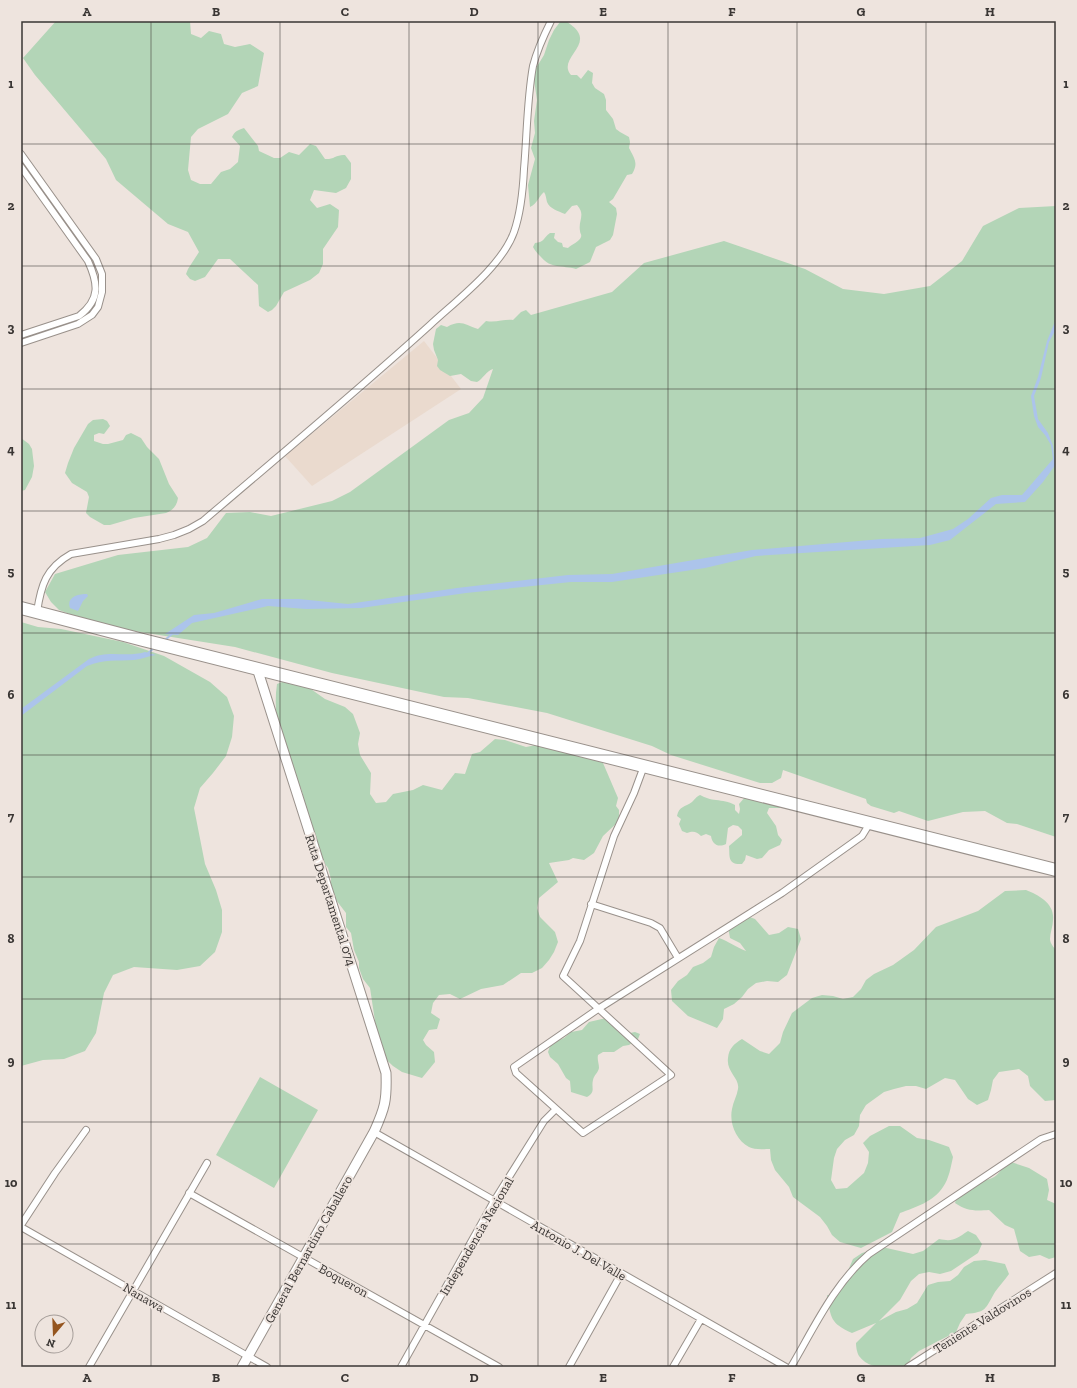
<svg xmlns="http://www.w3.org/2000/svg" width="1077" height="1388" font-family="'Zilla Slab',serif">
<style>
.built{fill:#eadace}
.green{fill:#b3d5b7}
.water{fill:#acc4eb}
.lines{fill:none;stroke-linecap:round;stroke-linejoin:round}
.stream{stroke:#acc4eb;stroke-width:2}
.street-casing{stroke:#99918b;stroke-width:8}
.secondary-casing{stroke:#99918b;stroke-width:11}
.highway-casing{stroke:#99918b;stroke-width:14}
.street{stroke:#fff;stroke-width:6}
.secondary{stroke:#fff;stroke-width:9}
.highway{stroke:#fff;stroke-width:12}
.grid{fill:none;stroke:#3a3634;stroke-width:1;stroke-opacity:0.55}
.labels{text-anchor:middle;stroke-width:4;stroke-linejoin:round;paint-order:stroke}
.street-label{font-size:13px;fill:#3a3634;stroke:#eee4de}
.neatline{fill:none;stroke:#3a3634;stroke-width:1.5}
.grid-label{font-size:13px;text-anchor:middle;font-weight:bold;fill:#3a3634}
</style>
<rect width="100%" height="100%" fill="#eee4de"/>
<path class="built" d="M424,341L461,389L312,486L285,456Z"/>
<path class="green" d="M56,21H190L191,34L201,38L209,31L221,34L224,44L235,47L250,44L264,53L258,86L242,93L228,114L198,129L191,137L188,170L191,180L200,184H211L221,172L230,169L238,162L240,146L232,137C235,131 238,130 244,128L258,146L259,151L274,158H280L289,152L299,155L310,144L316,146L325,159C333,160 337,154 345,155L351,163V179L346,188L336,193L314,190L310,200L317,208L330,204L339,210L338,227L323,249V264L319,273L310,280L284,292L276,306L272,310L268,312L259,306L258,285L230,259H218L205,277L195,281L190,279L186,274L188,269L199,252L188,232L168,224L116,180L106,159L35,75L23,58Z
M566,21C570,24 576,28 578,32C588,48 558,60 571,75H577L581,79L588,70L593,73L592,83L595,88L604,94L606,100V110L613,119L616,129L620,132L629,137L630,142L629,148C634,158 639,163 632,174L627,175L613,199L609,202L616,208L617,214L613,235L610,240L596,247L590,262L576,269C562,265 551,269 541,257C538,254 535,251 533,247L535,243C545,242 543,238 550,233H555L554,238L558,242L562,243L563,247L568,248C571,245 580,241 581,237C582,235 580,233 580,231C578,220 586,215 577,205L572,206L565,214C558,211 550,209 547,202C546,198 546,195 544,192C538,197 538,203 530,207L528,185L535,159L531,148L535,133L534,121L537,100L533,73L544,55L549,40L554,30L560,22Z
M1056,206V837L1017,824L1007,823L985,811L963,812L928,821L899,811L894,813L871,806L867,803L866,799L783,770L781,778L772,783H760L671,755L652,746L547,713L468,698L444,697L332,673L235,647L102,626L59,610L51,602L45,592L55,574L118,555L188,547L207,538L226,513L250,512L271,516L332,501L350,492L449,420L469,413L483,398L493,369C486,371 483,379 477,382L471,381L461,374L450,376L440,370L437,366L438,360L434,350L433,344L436,329L441,325L447,327C461,319 465,325 478,329L486,321C496,323 504,319 513,320L521,312L526,310L531,315L612,292L644,263L724,241L805,269L843,289L884,294L930,286L962,261L983,226L1019,208Z
M103,419L107,421L110,426L104,434L99,433L94,435V441L103,444H108L123,440L126,435L131,433L141,438L147,447L159,459L169,484L178,498C177,506 173,510 166,513L134,518L110,525H104L90,517L86,513L89,497L87,492L72,483L65,473L68,463L74,448L88,424L93,420Z
M21,438L29,444L32,449L34,466L32,477L25,490L21,491Z
M21,622L38,627L61,629L123,642L164,656L210,682L227,697L234,716L232,737L226,756L213,773L200,788L194,808L205,864L216,890L222,910V932L215,952L200,966L177,970L134,967L113,975L104,993L96,1033L85,1051L64,1059L43,1060L21,1066Z
M287,680L308,687L325,699L345,707L353,714L360,733L358,744L360,755L371,773L370,794L376,803L386,802L393,794L413,790L423,785L442,790L455,773L465,774L472,754L480,752L495,739L505,740L526,747L536,745L574,747L603,763L618,798L616,806L619,810V821L603,836L594,853L584,860L573,858L569,860L549,863L558,882L539,898L537,908L540,917L555,932L558,942L554,952L549,960L542,968L532,973H521L503,985L481,989L460,999L450,994L439,995L433,1003L431,1013L440,1019L437,1029L429,1030L423,1040L426,1045L434,1052L435,1062L422,1078L402,1072L393,1066L377,1051L374,1041L375,1021L370,988L363,979L359,968V962L354,950L351,933L346,927V913L333,896L330,890L331,879L328,868L325,864L320,854L303,803C306,788 291,775 287,761C279,737 273,710 277,684Z
M700,795C704,797 711,800 716,800C723,801 728,801 735,805V810L739,814L740,809L739,804L746,796L781,803L780,808H769L767,813L776,826L778,835L782,840L780,845L769,850L762,858L757,859L746,855L745,860L742,864C727,865 730,856 729,846L742,835V830L738,826L733,825L728,828L726,844C718,848 712,844 711,836L706,834L701,836C696,831 693,831 687,833L682,831L679,824L681,819L677,816C679,806 685,807 692,802C695,799 696,797 700,795Z
M1026,890C1039,895 1055,904 1053,920C1053,926 1050,933 1050,939C1050,943 1054,948 1056,950V1100L1045,1101L1030,1086L1028,1076L1019,1069L999,1072L993,1080L991,1090L988,1100L977,1105L968,1099L955,1080L945,1078L926,1089L916,1086H906L894,1089L884,1092L866,1105L860,1115L859,1126L854,1135L845,1140L837,1149L834,1158L831,1180L836,1189L847,1188L864,1173L868,1163L869,1152L863,1143L870,1136L889,1126H900L917,1138L929,1140L949,1147L953,1157C951,1166 949,1179 943,1187C933,1202 916,1207 900,1213L892,1232L861,1248L840,1242L832,1235L827,1226L820,1217L793,1197L789,1187L775,1170L771,1160L770,1149C764,1149 754,1150 749,1147C736,1140 729,1123 732,1109C733,1102 737,1096 738,1089C740,1078 726,1072 728,1058C729,1048 734,1044 742,1039L760,1051L769,1054L780,1043L783,1032L792,1013L812,998L822,995L833,996L843,999L853,997L861,989L866,980L874,974L893,965L914,950L936,927L978,911L1005,891Z
M744,915L755,919L769,935L779,933L788,927L798,929L801,939L787,975L778,982L767,981L756,983L748,989L742,997L734,1004L724,1009L723,1019L717,1028L688,1016L672,1001L671,990L678,981L687,975L693,967L703,963L711,957L714,947L719,938C728,941 736,947 746,951L740,943L730,938L728,927L734,919Z
M606,1018L625,1034L635,1032L640,1034L638,1039L629,1045L623,1046L614,1052H603L598,1055C597,1060 599,1063 599,1068C598,1073 594,1075 593,1080C591,1088 596,1092 587,1097L571,1092L570,1081L566,1078L558,1064L550,1057L548,1052L550,1046L553,1043L564,1038L571,1032L582,1030L589,1022Z
M260,1077L318,1110L274,1188L216,1155Z
M1008,1161L1029,1168L1047,1179L1049,1190L1047,1200L1056,1204V1257L1049,1259L1040,1255L1029,1257L1020,1251L1014,1229L1005,1225L989,1210C974,1211 967,1211 955,1203C958,1193 963,1183 975,1181C982,1180 987,1181 994,1177C999,1174 1004,1166 1008,1161Z
M968,1231L976,1235L982,1244L978,1253L951,1271L940,1274L929,1272L919,1274L911,1281L900,1300L879,1321L896,1312L907,1309L917,1303L928,1285L938,1282L950,1281L958,1275L964,1267L974,1261L985,1260L1005,1264L1009,1274C1004,1281 999,1286 995,1292C985,1309 987,1312 966,1314L960,1323L956,1332L919,1351L911,1358L907,1367C891,1367 870,1371 859,1356C857,1353 856,1347 856,1343L876,1323L852,1333C830,1323 831,1318 827,1295L831,1296L844,1280L853,1259L862,1253L882,1247L913,1254L923,1251L939,1239C953,1242 956,1239 968,1231Z"/>
<path class="water" d="M1056,319V329L1049,342L1041,378L1034,396L1038,419L1048,433L1053,446L1054,457L1056,455V464L1043,482L1025,502L996,504L950,540L930,545L756,556L705,568L612,582H571L466,593L361,608L306,609L268,606L192,623L178,635L165,634L194,615L214,613L262,599H299L348,604L457,588L568,575L612,574L752,550L882,539L920,538L953,529L968,519L991,498L1002,495H1022L1053,459L1051,445L1045,435L1038,427L1034,416L1031,396L1038,377L1047,341Z
M87,594L88,596L83,601L78,611L70,608C66,597 78,594 87,594Z
M145,652L156,655C149,656 142,659 134,660C116,661 105,659 87,666L21,716V709L89,659C108,649 125,658 145,652Z"/>
<g class="lines">
<path class="stream" d="M164,641L173,633
M147,654L154,648"/>
<g class="street-casing">
<path id="street" d="M21,154L96,259L102,274V292L98,307L92,315L78,324L21,343
M21,167L88,261C98,283 101,299 79,316L21,335
M37,612C41,585 46,568 71,554L159,539L174,535L189,529L203,521C279,456 356,392 430,325C457,300 502,266 514,232C521,212 523,190 524,169C527,135 527,99 533,66C537,50 544,35 551,21
M644,766L634,793L614,836L580,941L563,976L671,1075L583,1133L516,1073L514,1067L598,1009L782,893L862,836L870,823
M591,904L651,923L660,928L678,958
M374,1132L786,1367
M189,1193L499,1367
M21,1225L55,1173L86,1130
M21,1227L267,1367
M89,1367L207,1163
M401,1367L494,1201L544,1121L556,1109
M569,1367L621,1274
M673,1367L701,1319
M791,1367C814,1328 834,1284 869,1254L1041,1139L1056,1134
M908,1367L1056,1273"/>
</g>
<g class="secondary-casing">
<path id="secondary" d="M242,1367L374,1132C385,1108 387,1100 386,1073L257,668"/>
</g>
<g class="highway-casing">
<path id="highway" d="M21,608L143,640L1056,870"/>
</g>
<use href="#street" class="street"/>
<use href="#secondary" class="secondary"/>
<use href="#highway" class="highway"/>
</g>
<path class="grid" d="M151,21V1367M280,21V1367M409,21V1367M538,21V1367M668,21V1367M797,21V1367M926,21V1367M21,144H1056M21,266H1056M21,389H1056M21,511H1056M21,633H1056M21,755H1056M21,877H1056M21,999H1056M21,1122H1056M21,1244H1056"/>
<g class="labels">
<g class="street-label">
<text transform="translate(331 900) rotate(72)" y="5">Ruta Departamental 074</text>
<text transform="translate(476 1236) rotate(-60)" y="5">Independencia Nacional</text>
<text transform="translate(308 1249) rotate(-61)" y="5">General Bernardino Caballero</text>
<text transform="translate(579 1250) rotate(30)" y="5">Antonio J. Del Valle</text>
<text transform="translate(344 1280) rotate(29)" y="5">Boqueron</text>
<text transform="translate(144 1297) rotate(30)" y="5">Nanawa</text>
<text transform="translate(982 1320) rotate(-32)" y="5">Teniente Valdovinos</text>
</g>
</g>
<rect width="1077" height="1388" fill="none" stroke="#eee4de" stroke-width="44"/>
<g transform="translate(54 1334) rotate(199)"><circle r="19" fill="#eee4de" stroke="#a69e9a"/>
<path d="M0-3L7 15L0 10L-7 15Z" fill="#95551f"/>
<text y="-6" font-size="11" font-weight="bold" text-anchor="middle" fill="#3a3634">N</text>
</g>
<rect x="22" y="22" width="1033" height="1344" class="neatline"/>
<g class="grid-label">
<text x="87" y="16">A</text>
<text x="216" y="16">B</text>
<text x="345" y="16">C</text>
<text x="474" y="16">D</text>
<text x="603" y="16">E</text>
<text x="732" y="16">F</text>
<text x="861" y="16">G</text>
<text x="990" y="16">H</text>
<text x="11" y="88">1</text>
<text x="1066" y="88">1</text>
<text x="11" y="210">2</text>
<text x="1066" y="210">2</text>
<text x="11" y="332">3</text>
<text x="1066" y="332">3</text>
<text x="11" y="454">4</text>
<text x="1066" y="454">4</text>
<text x="11" y="576">5</text>
<text x="1066" y="576">5</text>
<text x="11" y="699">6</text>
<text x="1066" y="699">6</text>
<text x="11" y="821">7</text>
<text x="1066" y="821">7</text>
<text x="11" y="943">8</text>
<text x="1066" y="943">8</text>
<text x="11" y="1065">9</text>
<text x="1066" y="1065">9</text>
<text x="11" y="1187">10</text>
<text x="1066" y="1187">10</text>
<text x="11" y="1309">11</text>
<text x="1066" y="1309">11</text>
<text x="87" y="1382">A</text>
<text x="216" y="1382">B</text>
<text x="345" y="1382">C</text>
<text x="474" y="1382">D</text>
<text x="603" y="1382">E</text>
<text x="732" y="1382">F</text>
<text x="861" y="1382">G</text>
<text x="990" y="1382">H</text>
</g>
</svg>
